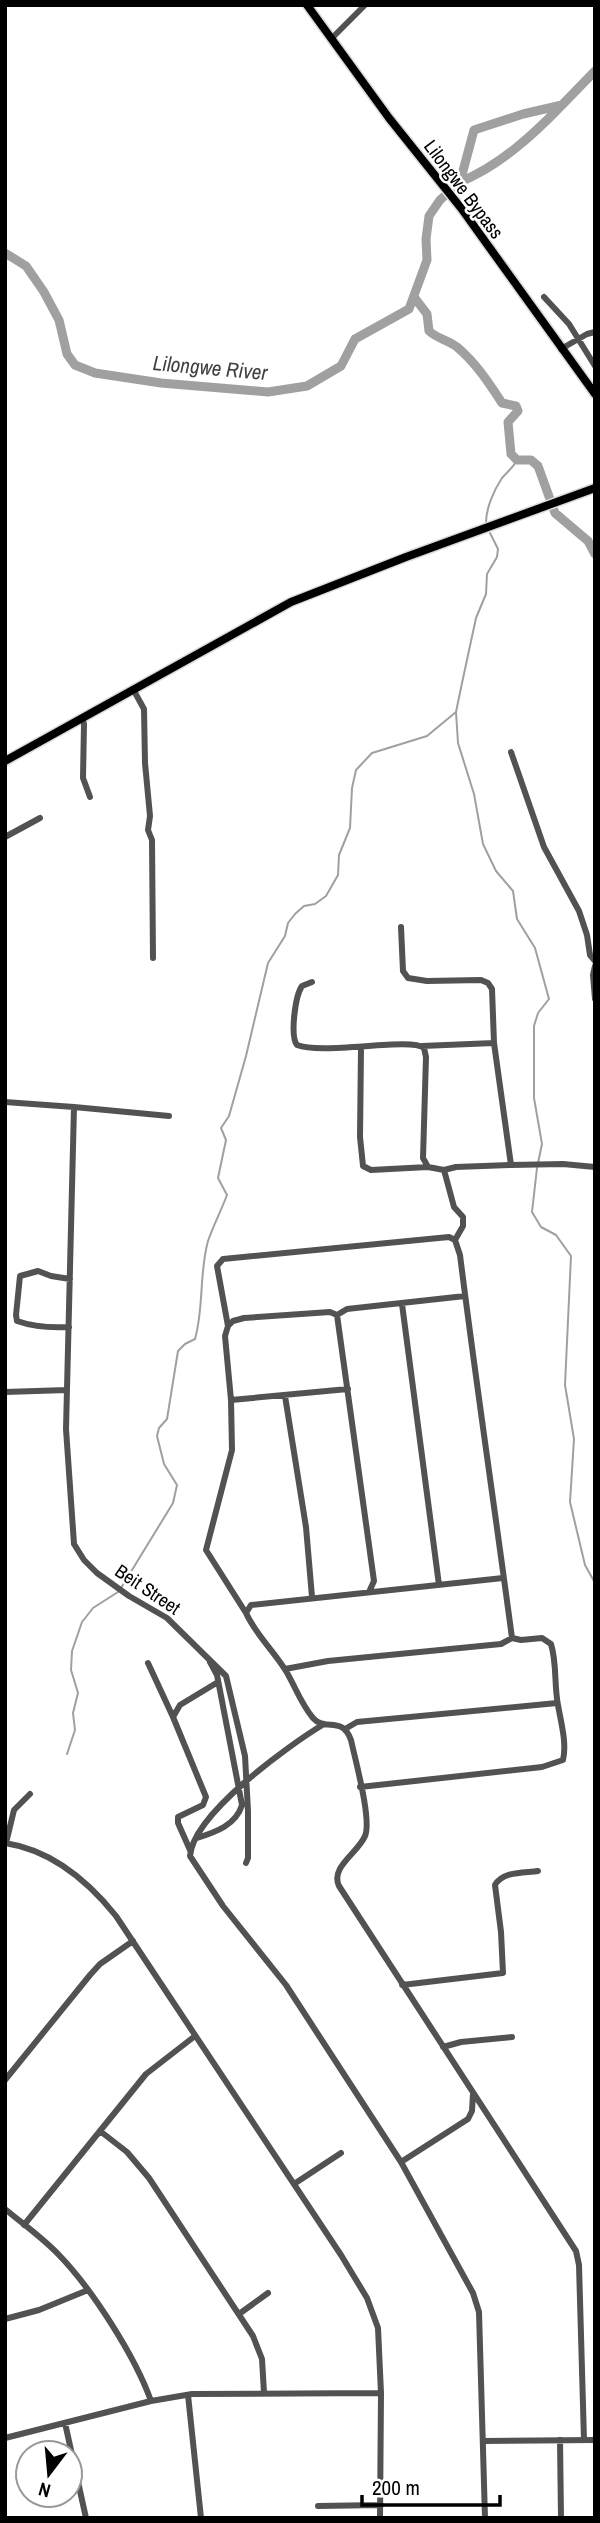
<svg xmlns="http://www.w3.org/2000/svg" width="600" height="2523" font-family="'Archivo Narrow',sans-serif">
<style>
.lines{fill:none;stroke-linecap:round;stroke-linejoin:round}
.stream{stroke:#a0a0a0;stroke-width:2}
.river{stroke:#a0a0a0;stroke-width:9}
.major-casing{stroke:#dbdbdb;stroke-width:11}
.minor{stroke:#525252;stroke-width:6}
.major{stroke:#000;stroke-width:8}
.labels{text-anchor:middle;stroke-width:5;stroke-linejoin:round;paint-order:stroke}
.street-label{font-size:19px;fill:#000;stroke:#fff}
.water-label{font-size:21px;font-style:italic;fill:#414141;stroke:#fff}
</style>
<rect width="100%" height="100%" fill="#fff"/>
<g class="lines">
<path class="stream" d="M486,523C486,508 494,490 502,478C508,471 513,468 517,460
M490,533L498,549L497,557L487,574L486,594L476,618L462,683L456,712L458,743L474,794L483,844L496,871L513,891L517,919L535,948L549,999L538,1013L534,1026V1098L542,1144L538,1163
M537,1168L532,1212L541,1227L556,1235L571,1256L565,1385L574,1439L570,1502L585,1565L595,1583
M121,1588L173,1503L177,1485L164,1464L157,1436L159,1428L167,1419L178,1351L185,1344L195,1339C204,1308 199,1273 208,1241C213,1226 221,1211 227,1195L218,1178L226,1140L221,1128L229,1116L246,1056L268,963L285,936L288,923L295,914L304,906L315,904L326,896L338,875L339,855L350,828L352,788L356,770L372,753L427,736L456,712
M67,1754L75,1730L73,1713L78,1693L71,1670L72,1651L82,1622L93,1608L118,1592"/>
<path class="river" d="M460,182C499,166 532,136 561,106
M5,253L26,266L44,292L59,320L67,354L75,365L95,373L161,383L268,392L307,386L341,366L355,339L409,309L427,260L426,239L429,216L440,200L460,182L474,130L523,114L562,105L595,71
M414,297L427,314L429,331C438,339 448,340 457,347C476,363 489,383 502,403L516,406L518,411L508,422L511,454L517,460H531L538,466L555,513L588,541L595,554"/>
<g class="major-casing">
<path id="major" d="M307,5L389,118L461,208L595,394
M5,761L291,602L406,557L595,488"/>
</g>
<path class="minor" d="M331,39L365,5
M544,297L569,324L595,366
M561,349L587,334L595,332
M133,689L144,709L145,763L150,816L148,830L152,840L153,958
M82,718L84,724L83,778L90,797
M511,752L544,847L579,911L587,935L590,955L595,961
M5,837L40,818
M401,927L403,971L408,978L427,981L481,980L488,983L492,989L494,1043L511,1165
M595,966L593,975L595,999
M312,982L302,986C295,996 290,1036 297,1045C323,1055 411,1037 424,1048L426,1057L423,1158L428,1167
M422,1046L494,1043
M361,1048L360,1137L363,1166L371,1170L428,1167L444,1170L454,1207L463,1217V1226L455,1240L460,1255C476,1383 495,1510 512,1638
M5,1102L74,1107L66,1429L74,1544L84,1560L97,1573L129,1596L167,1618L226,1676L245,1756L248,1811V1858L246,1863
M74,1107L169,1116
M444,1170L456,1167L511,1165L563,1164L595,1167
M402,1304L439,1585
M337,1315L374,1581L369,1592
M228,1326L217,1266L223,1259L449,1237L455,1240
M69,1327C51,1328 34,1327 17,1321L16,1315L20,1276L38,1271L51,1276L70,1279
M5,1392L67,1390
M285,1396L306,1527L312,1597
M231,1400L348,1389
M503,1578L251,1605L246,1613C256,1635 274,1651 286,1671C295,1686 301,1704 313,1718C325,1732 342,1715 351,1740C355,1759 372,1820 365,1836C358,1853 330,1867 339,1886L576,2251L579,2265L584,2440
M246,1613L206,1550L232,1450L231,1400L225,1336L228,1326L233,1321L244,1318L330,1312L337,1315L347,1309L465,1296
M148,1663L173,1717
M285,1669L328,1661L501,1644L512,1638L521,1640L542,1638L551,1644C557,1663 554,1685 558,1705C561,1723 567,1743 563,1760L542,1767L360,1787
M324,1724C289,1745 193,1814 190,1856L223,1906L286,1985L401,2162L473,2293L479,2312L485,2518
M345,1729L357,1722L557,1703
M197,1838C216,1832 236,1825 242,1805L217,1675L210,1662
M5,1843C51,1850 88,1881 116,1916L341,2255L367,2298L378,2328L381,2393L380,2518
M6,1843L14,1810L30,1794
M190,1850L178,1823V1817L203,1805L206,1797L173,1717L180,1705L218,1682
M402,1985L503,1973L501,1932L495,1885C503,1871 524,1873 538,1871
M443,2047L461,2042L512,2037
M5,2080L90,1975L100,1964L133,1941
M100,2131L127,2152L149,2178L253,2336L262,2359L264,2393
M401,2162L468,2119L472,2111L473,2094
M294,2184L341,2153
M5,2209C23,2224 43,2238 59,2255C92,2289 135,2356 151,2401
M24,2225L146,2074L195,2036
M239,2314L268,2293
M5,2319L39,2310L88,2290
M188,2395L201,2518
M65,2423L86,2518
M5,2438L151,2401L192,2394L381,2393
M560,2440L561,2518
M483,2441L595,2440
M318,2506L381,2505"/>
<use href="#major" class="major"/>
</g>
<g class="labels">
<g class="street-label">
<text transform="translate(464 189) rotate(53)" y="7">Lilongwe Bypass</text>
<text transform="translate(148 1589) rotate(34)" y="7">Beit Street</text>
</g>
<g class="water-label">
<text transform="translate(210 368) rotate(5)" y="7">Lilongwe River</text>
</g>
</g>
<rect width="600" height="2523" fill="none" stroke="#000000" stroke-width="14"/>
<g transform="translate(49 2474) rotate(196)"><circle r="33" fill="#ffffff" stroke="#999999" stroke-width="2"/>
<path d="M0-5L12 26L0 18L-12 26Z" fill="#000000"/>
<text y="-10" font-size="19" font-weight="bold" text-anchor="middle" fill="#000000">N</text>
</g>
<path d="M362 2495v10h138v-10" fill="none" stroke="#000000" stroke-width="3.5"/>
<text x="372" y="2495" font-size="21" fill="#000000" stroke="#ffffff" stroke-width="5" paint-order="stroke">200 m</text>
</svg>
